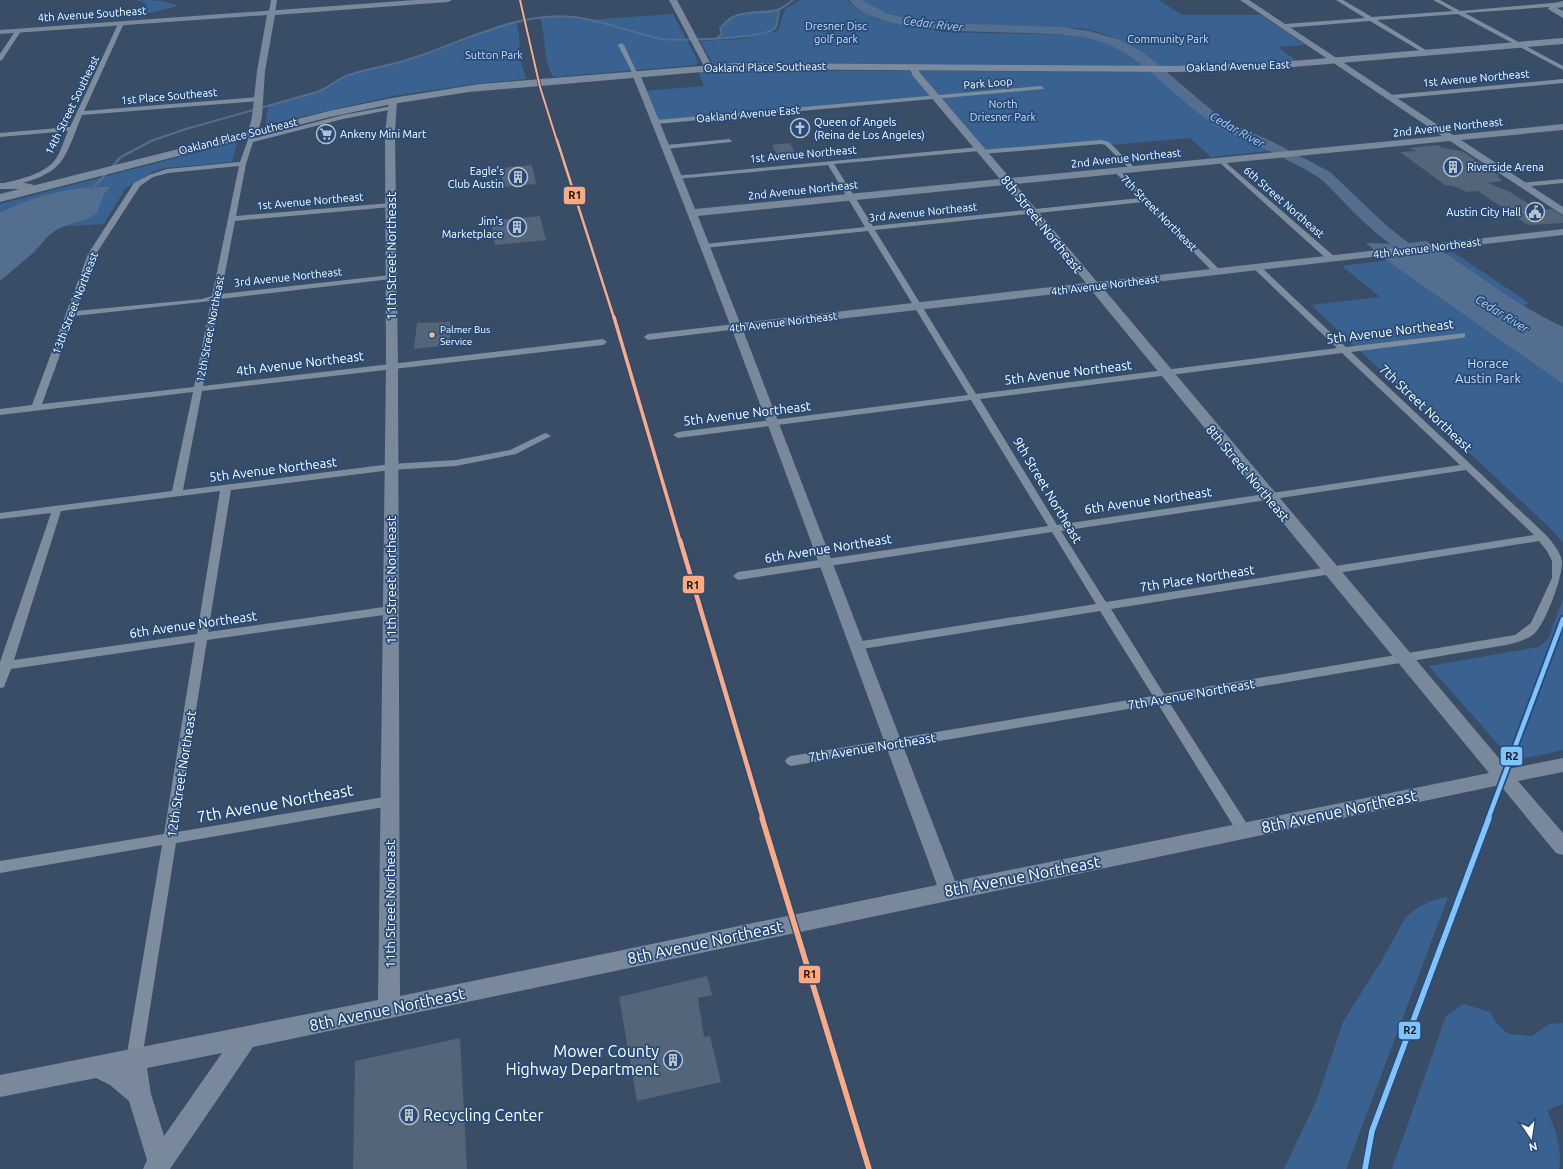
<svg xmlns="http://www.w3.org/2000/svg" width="1563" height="1169" font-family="Ubuntu,sans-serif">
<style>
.green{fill:#3a6291}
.water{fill:#536e8f}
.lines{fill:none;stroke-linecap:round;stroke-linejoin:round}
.stream-far1{stroke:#536e8f;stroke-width:2}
.stream{stroke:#536e8f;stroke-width:2.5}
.river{fill:#536e8f;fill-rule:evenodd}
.building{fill:#546479}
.street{fill:#7d8d9e;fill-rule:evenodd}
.secondary{fill:#79889a;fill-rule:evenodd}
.primary{fill:#7c8a9d;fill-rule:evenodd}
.rail-1-far4-casing{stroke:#264b7a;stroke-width:3.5}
.rail-1-far3-casing{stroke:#264b7a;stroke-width:4.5}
.rail-1-far2-casing{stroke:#264b7a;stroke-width:6}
.rail-1-far1-casing{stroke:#264b7a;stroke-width:8}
.rail-1-casing{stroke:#264b7a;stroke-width:8}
.rail-2-far1-casing{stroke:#264b7a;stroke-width:8}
.rail-2-casing{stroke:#264b7a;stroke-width:8}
.rail-1-far4{stroke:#ffa980;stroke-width:2}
.rail-1-far3{stroke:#ffa980;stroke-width:2.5}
.rail-1-far2{stroke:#ffa980;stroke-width:3.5}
.rail-1-far1{stroke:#ffa980;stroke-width:4.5}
.rail-1{stroke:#ffa980;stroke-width:5.5}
.rail-2-far1{stroke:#80c4ff;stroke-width:4.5}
.rail-2{stroke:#80c4ff;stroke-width:5.5}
.bus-dot{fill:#f1b78d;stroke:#264b7a;stroke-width:1.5}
.labels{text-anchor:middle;stroke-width:3.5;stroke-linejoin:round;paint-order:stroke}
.far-bus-label{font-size:10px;fill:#fff;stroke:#264b7a;text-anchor:start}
.far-street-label{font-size:11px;fill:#fff;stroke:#264b7a}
.far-park-label{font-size:11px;fill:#ccdef3;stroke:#264b7a}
.far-poi-label{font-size:11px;fill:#fff;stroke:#264b7a;text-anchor:start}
.far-water-label{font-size:12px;font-style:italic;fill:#b4ceec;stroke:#264b7a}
.street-label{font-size:13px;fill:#fff;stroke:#264b7a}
.park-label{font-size:13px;fill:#ccdef3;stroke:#264b7a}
.near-street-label{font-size:16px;fill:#fff;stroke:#264b7a}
.near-poi-label{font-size:16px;fill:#fff;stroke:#264b7a;text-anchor:end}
.line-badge{stroke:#264b7a;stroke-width:1.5}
.pale-badge-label{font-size:11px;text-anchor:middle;font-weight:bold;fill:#111}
</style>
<rect width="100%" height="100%" fill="#394d67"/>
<path class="green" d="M136,0C150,0 166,0 178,6L150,13L127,14L125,13L146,6V3Z
M800,0H848L851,4L877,19L943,32L1079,35L1108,42L1130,52L1149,67L714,66L700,41L741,39L778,31L785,9Z
M859,0H1159L1182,15H1261L1306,45L1278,47L1298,62L1157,67C1140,49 1115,36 1091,30C1077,27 1060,28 1046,28C991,27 904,34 859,0Z
M779,9C778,12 776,28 774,30C768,37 727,39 716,39L722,34L720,29C733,10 758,11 779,9Z
M673,14L698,61L696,65L554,77C543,66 546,34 540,18L563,16L587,20Z
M516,21L519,34L520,59L526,79L481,83L393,96L265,125L268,106L317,92L356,72L402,62L464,41L500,25Z
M733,70L1158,72L1209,115L1227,127L1278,150L1211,157L1190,138L1110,145L1107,143L982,152L936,98L656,122L643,91L704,86L698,72Z
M237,142L232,162L164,168L154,171L125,189L104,224L66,226L55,231L45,238L34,252L0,281V204Z
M1453,252L1529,303L1522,306L1563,327V543L1551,529L1311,305L1380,297L1342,266Z
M1563,599V750L1513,761L1429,666L1539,647L1548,639Z
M1448,897L1346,1169H1284L1317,1099L1343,1022L1382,960L1404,920C1414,907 1432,899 1448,897Z
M1464,1004L1490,1012L1496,1023L1508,1034L1532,1036L1549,1024L1563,1023V1104L1547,1110C1555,1128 1563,1150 1559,1169H1392L1446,1016Z"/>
<path class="water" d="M110,187L104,194L97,213L89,218L59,228L50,234L34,252L0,281V213C36,195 70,187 110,187Z
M1426,241C1472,269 1513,304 1563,327V384L1385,259L1366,243L1399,244Z"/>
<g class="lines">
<path class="stream-far1" d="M716,39L722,34L720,29C736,5 759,17 780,9C784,7 789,3 793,0
M151,141L186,129L317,92C329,88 338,78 349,75C369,68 390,66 410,59C461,43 518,11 573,17C602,20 632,33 661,39C676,41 770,39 776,27C778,22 778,14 779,9"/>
<path class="stream" d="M94,187L121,157L153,140"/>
<path class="river" d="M849,0H862L888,14L916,21L943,23L1061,27L1090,31L1120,40L1143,52L1214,112L1232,124L1273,142L1330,172L1387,226L1433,262L1431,265L1425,267L1419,265C1405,254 1389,244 1375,232C1361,220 1348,206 1335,193C1330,188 1324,181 1318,177C1301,167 1282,157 1263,148C1243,138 1223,132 1205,118C1166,90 1137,49 1088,38C1033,26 883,44 849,0Z"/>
</g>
<path class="building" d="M790,143L796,155L779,159L772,145Z
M1438,145L1442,148L1462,151L1500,176H1497L1503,181L1488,183L1510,192L1538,210L1552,209L1563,216V223L1528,225L1478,191L1467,192L1456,187L1445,185L1400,152L1416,151L1410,148Z
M532,165L536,184L504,187L501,168Z
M540,216L546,240L495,245L491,221Z
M450,322V345L414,349L417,323Z
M707,976L712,995L698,998L704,1037L710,1036L721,1082L637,1101L619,997Z
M460,1038L467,1169H353L355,1061Z"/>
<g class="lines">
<path class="street" d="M271,0H277L275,12L272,14L269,12Z
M1336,0H1343L1372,17L1453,11L1433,0H1440L1460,11L1563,2V6L1465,13L1563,66V70L1458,14L1377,20L1429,52V54L1427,55L1370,21L1285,28L1282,26L1285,24L1365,18Z
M119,22L124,23L84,111L258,97L261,99L258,101L82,115C77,127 68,154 60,163C46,179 20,184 0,188V184C17,180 43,175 55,160C61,152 64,140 68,131L0,137V133L70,127Z
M16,30L21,31L2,60L0,61V54Z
M621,43L624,45L638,75L633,74L618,45Z
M1563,79V83L1391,99L1388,97L1391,95Z
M1041,86L1044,88L1043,89L656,124L653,122L656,120Z
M392,106L395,108L394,109L343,119L253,142L246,164L236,216L391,203L395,205L391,207L235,221L221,294L391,275L395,277L391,279L220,299L203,386L603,339L607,342L603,345L202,391L183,490L391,464L456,460L510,450L543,434L546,433L551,436L516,454L456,466L391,470L231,490L208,632L391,606L397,610L391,614L207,640L177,832L390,796L395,797L397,801L395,805L390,806L176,843L142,1059L140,1064L134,1066L128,1064L126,1059L162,845L0,873V861L164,834L195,642L11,669L4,687L0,688V662L51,513L0,519V513L172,491L193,392L0,415V409L32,405L88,254L134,183L149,175L167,169L240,162L251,131L256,132L255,138L343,115ZM239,166L212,296L202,299L76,311L96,254L140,186L153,177L168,173ZM211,301L194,387L42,404L74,316ZM220,491L197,634L14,660L61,511Z
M729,139L732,141L731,142L666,149L663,147L666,145Z
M1101,140L1109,142L1136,169V171H1132L1105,145L1101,144L982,154L980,153L979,151L834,164L873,226L1140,198L1114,171L1119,170L1222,272L1215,274L1144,202L875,230L976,394L1337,348L1253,268L1260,266L1346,347L1465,333V337L1462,338L1351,352L1546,535C1552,542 1560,551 1562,561C1563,576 1546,623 1534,634C1526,640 1516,643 1506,645L1169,702L1249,827L1251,831L1249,835L1244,836L1239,835L1158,704L791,766L787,764L785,761L787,758L791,756L1153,696L1100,611L856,650L850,646L856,642L1096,604L1052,532L738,580L733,576L738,572L1048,526L971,400L678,438L673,435L678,432L968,395L868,231L704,248L700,246L704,244L865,227L828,165L677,179L673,177L675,176L979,147L981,148L982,150ZM1342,353L1460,465L1057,525L980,399ZM1466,470L1534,535L1106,602L1061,531ZM1539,541L1547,551L1552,561V578L1531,623L1515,635L1164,694L1111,609Z
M1219,160H1223L1335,257V261H1329L1219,162Z
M1563,179V183L1522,187L1518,185L1522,183Z
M735,324L738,325V329L648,340L644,337L648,334Z"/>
<path class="secondary" d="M415,0H452L448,2L275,15L265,71L262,117L258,132L253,135L248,132L252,117L257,71L267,15L0,34V30Z
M669,0H677L713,68L712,70L709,71L705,68Z
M1240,0H1249L1453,135L1563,124V130L1461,140L1563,207V215L1450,141L1015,184L1097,282L1563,229V235L1103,288L1508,769L1563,758V772L1518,781L1563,833V855L1556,853L1500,785L253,1047L170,1169H143L147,1160L129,1101L110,1085L96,1078L0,1097V1075L378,1000L386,366L385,133L389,99H395L397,101L395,133L398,366L400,996L937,885C837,614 740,341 632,74L633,72H639L640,74L695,209L1000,179L913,76L909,67L913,64L916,65L920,73L1010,178L1442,136ZM1005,185L1086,283L740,323L698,216ZM1091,290L1489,773L955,881L743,330ZM222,1053L164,1136L151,1094L147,1068Z
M0,183C11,183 31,180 39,189L34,192L23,189H0Z"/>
<path class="primary" d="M1563,1V7L1557,8L1563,11V18L1548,9L1551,4Z
M1563,38V44L1281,68L1176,72L737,69L469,92L392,104L330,117L0,202V194L329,111L392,98L480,84L737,63L1176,66L1281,62Z"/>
<g class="rail-1-far4-casing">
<path id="rail-1-far4" d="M520,0L540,87L557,141"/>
</g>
<g class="rail-1-far3-casing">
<path id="rail-1-far3" d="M557,140L614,318"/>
</g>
<g class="rail-1-far2-casing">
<path id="rail-1-far2" d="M614,317L680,541"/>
</g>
<g class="rail-1-far1-casing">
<path id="rail-1-far1" d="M680,540L763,819"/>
</g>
<g class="rail-1-casing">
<path id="rail-1" d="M762,818L869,1169"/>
</g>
<g class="rail-2-far1-casing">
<path id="rail-2-far1" d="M1488,819L1563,619"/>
</g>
<g class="rail-2-casing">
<path id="rail-2" d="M1365,1169L1372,1131L1489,818"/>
</g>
<use href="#rail-1-far4" class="rail-1-far4"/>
<use href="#rail-1-far3" class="rail-1-far3"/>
<use href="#rail-1-far2" class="rail-1-far2"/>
<use href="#rail-1-far1" class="rail-1-far1"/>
<use href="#rail-1" class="rail-1"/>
<use href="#rail-2-far1" class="rail-2-far1"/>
<use href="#rail-2" class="rail-2"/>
</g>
<defs>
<g id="church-ring" transform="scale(1)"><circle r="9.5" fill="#264b7a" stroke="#bac1ca" stroke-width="1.5"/><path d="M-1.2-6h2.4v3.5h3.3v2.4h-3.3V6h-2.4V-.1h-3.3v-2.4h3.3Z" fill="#bac1ca"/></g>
<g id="supermarket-ring" transform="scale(1)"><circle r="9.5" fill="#264b7a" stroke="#bac1ca" stroke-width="1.5"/><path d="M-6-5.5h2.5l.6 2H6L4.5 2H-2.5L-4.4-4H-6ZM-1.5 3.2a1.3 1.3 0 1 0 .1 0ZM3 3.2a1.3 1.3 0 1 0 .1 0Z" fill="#bac1ca"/></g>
<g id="building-ring" transform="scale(1)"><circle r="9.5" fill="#264b7a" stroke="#bac1ca" stroke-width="1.5"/><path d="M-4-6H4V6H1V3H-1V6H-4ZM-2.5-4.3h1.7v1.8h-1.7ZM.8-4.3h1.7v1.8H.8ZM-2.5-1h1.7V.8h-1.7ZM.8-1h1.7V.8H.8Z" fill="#bac1ca"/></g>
<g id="civic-ring" transform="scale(1)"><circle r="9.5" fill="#264b7a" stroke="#bac1ca" stroke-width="1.5"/><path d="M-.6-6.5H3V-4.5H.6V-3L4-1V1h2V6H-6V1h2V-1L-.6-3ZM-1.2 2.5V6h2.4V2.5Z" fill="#bac1ca"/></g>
</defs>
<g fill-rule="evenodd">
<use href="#church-ring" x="800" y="128"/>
<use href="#supermarket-ring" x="326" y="134"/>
<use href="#building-ring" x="1453" y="167"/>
<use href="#building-ring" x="518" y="177"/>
<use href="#civic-ring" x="1535" y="212"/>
<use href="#building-ring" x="517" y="227"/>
<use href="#building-ring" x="673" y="1060"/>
<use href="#building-ring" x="409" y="1115"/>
</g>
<circle class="bus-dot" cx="432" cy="335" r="3.5"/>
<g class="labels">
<g class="far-bus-label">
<text x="440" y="333">Palmer Bus<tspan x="440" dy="12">Service</tspan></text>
</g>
<g class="far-street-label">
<text transform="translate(92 14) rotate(-4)" y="4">4th Avenue Southeast</text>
<text transform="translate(1238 66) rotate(-2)" y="4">Oakland Avenue East</text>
<text transform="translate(765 67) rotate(-1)" y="4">Oakland Place Southeast</text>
<text transform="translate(1476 78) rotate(-5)" y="4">1st Avenue Northeast</text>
<text transform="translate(988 83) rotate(-5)" y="4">Park Loop</text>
<text transform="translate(169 96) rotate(-5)" y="4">1st Place Southeast</text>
<text transform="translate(72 105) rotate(-64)" y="4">14th Street Southeast</text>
<text transform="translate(748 114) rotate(-5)" y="4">Oakland Avenue East</text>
<text transform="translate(1448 127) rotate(-6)" y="4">2nd Avenue Northeast</text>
<text transform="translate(238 136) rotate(-14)" y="4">Oakland Place Southeast</text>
<text transform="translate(803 154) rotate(-5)" y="4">1st Avenue Northeast</text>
<text transform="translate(1126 158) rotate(-6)" y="4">2nd Avenue Northeast</text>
<text transform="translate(803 190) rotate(-6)" y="4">2nd Avenue Northeast</text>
<text transform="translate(310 201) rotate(-5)" y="4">1st Avenue Northeast</text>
<text transform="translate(1284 202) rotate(41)" y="4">6th Street Northeast</text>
<text transform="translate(923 212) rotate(-6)" y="4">3rd Avenue Northeast</text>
<text transform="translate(1159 213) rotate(45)" y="4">7th Street Northeast</text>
<text transform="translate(1427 248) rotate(-7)" y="4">4th Avenue Northeast</text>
<text transform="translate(288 277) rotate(-6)" y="4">3rd Avenue Northeast</text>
<text transform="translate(1105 285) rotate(-7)" y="4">4th Avenue Northeast</text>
<text transform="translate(75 303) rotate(-69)" y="4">13th Street Northeast</text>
<text transform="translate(783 322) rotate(-7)" y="4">4th Avenue Northeast</text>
<text transform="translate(210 329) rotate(-79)" y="4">12th Street Northeast</text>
</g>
<g class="far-park-label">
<text x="836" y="30">Dresner Disc<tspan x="836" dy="13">golf park</tspan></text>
<text x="1168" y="43">Community Park</text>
<text x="494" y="59">Sutton Park</text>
<text x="1003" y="108">North<tspan x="1003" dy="13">Driesner Park</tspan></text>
</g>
<g class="far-poi-label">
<text x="814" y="126">Queen of Angels<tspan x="814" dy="13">(Reina de Los Angeles)</tspan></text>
<text x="340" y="138">Ankeny Mini Mart</text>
<text x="1467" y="171">Riverside Arena</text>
<text x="504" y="175" text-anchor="end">Eagle's<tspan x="504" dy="13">Club Austin</tspan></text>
<text x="1521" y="216" text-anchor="end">Austin City Hall</text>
<text x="503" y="225" text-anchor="end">Jim's<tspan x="503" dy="13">Marketplace</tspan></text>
</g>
<g class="far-water-label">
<text transform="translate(933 24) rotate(7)" y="4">Cedar River</text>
<text transform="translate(1237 130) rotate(29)" y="4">Cedar River</text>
<text transform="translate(1502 314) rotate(32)" y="4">Cedar River</text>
</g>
<g class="street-label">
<text transform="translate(1042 224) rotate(51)" y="5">8th Street Northeast</text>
<text transform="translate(391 256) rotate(-90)" y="5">11th Street Northeast</text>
<text transform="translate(1390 331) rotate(-7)" y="5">5th Avenue Northeast</text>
<text transform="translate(300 363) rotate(-7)" y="5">4th Avenue Northeast</text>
<text transform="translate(1068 372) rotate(-7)" y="5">5th Avenue Northeast</text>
<text transform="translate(1426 408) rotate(43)" y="5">7th Street Northeast</text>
<text transform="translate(747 413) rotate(-7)" y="5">5th Avenue Northeast</text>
<text transform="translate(273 469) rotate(-7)" y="5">5th Avenue Northeast</text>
<text transform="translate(1248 473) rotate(50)" y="5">8th Street Northeast</text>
<text transform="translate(1048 490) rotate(59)" y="5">9th Street Northeast</text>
<text transform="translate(1148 500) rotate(-8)" y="5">6th Avenue Northeast</text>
<text transform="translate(828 548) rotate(-9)" y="5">6th Avenue Northeast</text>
<text transform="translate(1197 578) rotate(-9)" y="5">7th Place Northeast</text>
<text transform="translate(391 580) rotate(-90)" y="5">11th Street Northeast</text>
<text transform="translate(193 624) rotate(-8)" y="5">6th Avenue Northeast</text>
<text transform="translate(1191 694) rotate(-10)" y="5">7th Avenue Northeast</text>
<text transform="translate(872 747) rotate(-9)" y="5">7th Avenue Northeast</text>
<text transform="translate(181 774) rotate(-81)" y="5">12th Street Northeast</text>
<text transform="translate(390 904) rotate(-90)" y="5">11th Street Northeast</text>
</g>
<g class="park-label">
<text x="1488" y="368">Horace<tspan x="1488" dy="15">Austin Park</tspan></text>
</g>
<g class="near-street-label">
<text transform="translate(275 803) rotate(-10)" y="6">7th Avenue Northeast</text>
<text transform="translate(1339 811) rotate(-12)" y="6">8th Avenue Northeast</text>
<text transform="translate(1022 876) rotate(-11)" y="6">8th Avenue Northeast</text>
<text transform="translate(705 942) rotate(-12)" y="6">8th Avenue Northeast</text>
<text transform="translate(387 1009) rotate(-12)" y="6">8th Avenue Northeast</text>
</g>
<g class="near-poi-label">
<text x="659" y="1057">Mower County<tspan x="659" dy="18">Highway Department</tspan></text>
<text x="423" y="1121" text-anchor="start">Recycling Center</text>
</g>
</g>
<g class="line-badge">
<rect x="563" y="186" width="23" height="19" rx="4" fill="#ffa980"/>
<rect x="682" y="575" width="23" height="19" rx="4" fill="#ffa980"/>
<rect x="1500" y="746" width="23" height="20" rx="4" fill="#80c4ff"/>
<rect x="798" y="965" width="23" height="19" rx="4" fill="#ffa980"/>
<rect x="1398" y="1021" width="23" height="19" rx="4" fill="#80c4ff"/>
</g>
<g class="pale-badge-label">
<text x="575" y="199">R1</text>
<text x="693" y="589">R1</text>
<text x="1512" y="760">R2</text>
<text x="810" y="978">R1</text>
<text x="1410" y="1034">R2</text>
</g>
<g transform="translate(1531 1137) rotate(167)" stroke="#264b7a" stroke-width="3" paint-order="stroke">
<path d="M0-3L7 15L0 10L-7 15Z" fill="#ffffff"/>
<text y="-6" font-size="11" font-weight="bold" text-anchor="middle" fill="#ffffff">N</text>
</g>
</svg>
